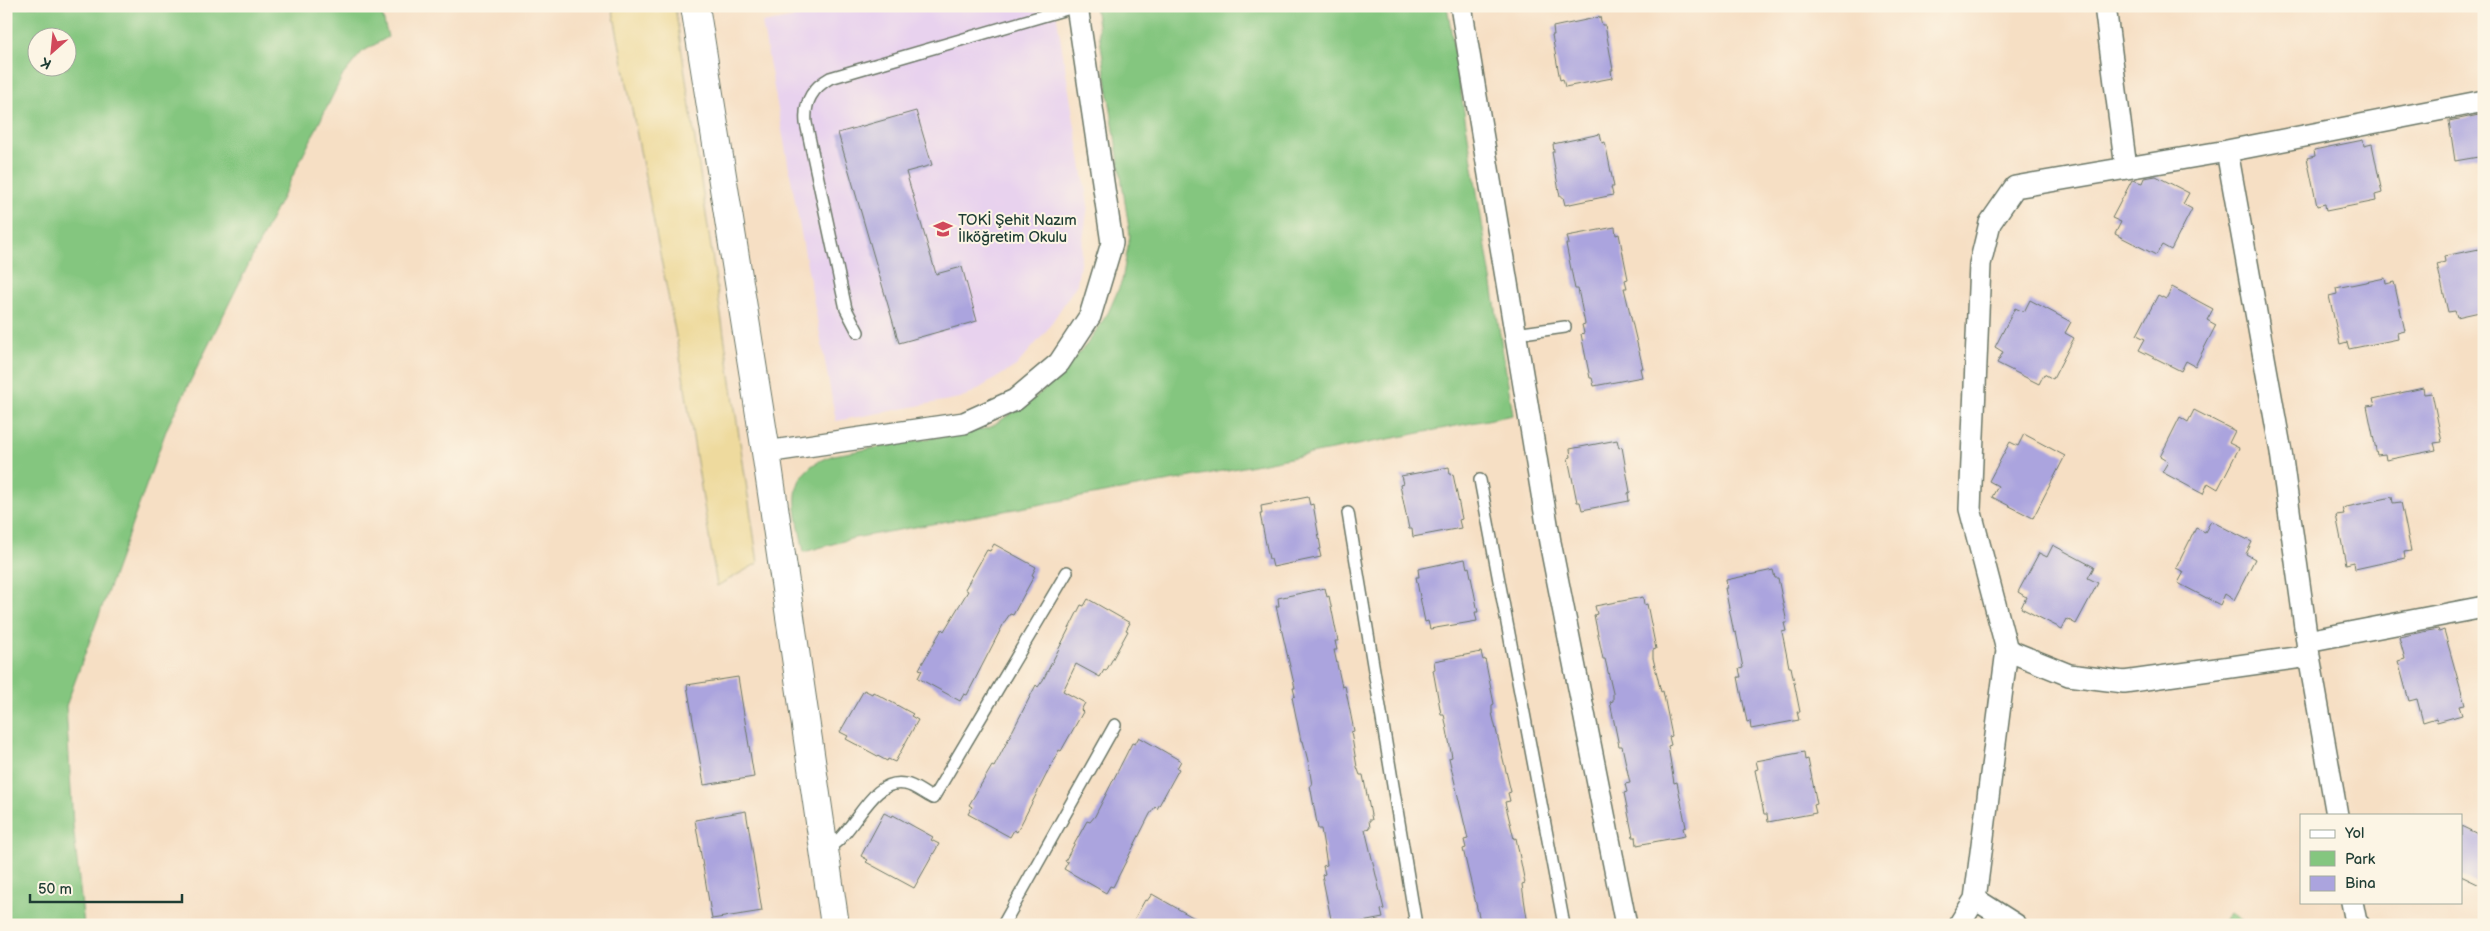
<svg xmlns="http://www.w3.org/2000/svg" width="2490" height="931" font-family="'Balsamiq Sans',sans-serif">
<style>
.built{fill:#e8d2ee}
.green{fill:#84c67f;stroke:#52825a;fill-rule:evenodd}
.sand{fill:#eeda9e;stroke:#868c69}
.building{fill:#aba4de}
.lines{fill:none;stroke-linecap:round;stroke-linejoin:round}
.service-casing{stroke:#6a7666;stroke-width:14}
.minor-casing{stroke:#6a7666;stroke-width:24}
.tertiary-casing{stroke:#6a7666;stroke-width:30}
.service{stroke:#fff;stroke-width:11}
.minor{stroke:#fff;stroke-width:21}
.tertiary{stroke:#fff;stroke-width:28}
.labels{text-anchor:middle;stroke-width:4;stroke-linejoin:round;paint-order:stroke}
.poi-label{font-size:15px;fill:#1f3d34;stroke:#fcf5e5;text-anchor:start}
</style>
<rect width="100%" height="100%" fill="#fcf5e5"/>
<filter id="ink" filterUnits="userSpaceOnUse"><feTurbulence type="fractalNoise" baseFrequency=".02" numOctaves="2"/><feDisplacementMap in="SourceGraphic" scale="10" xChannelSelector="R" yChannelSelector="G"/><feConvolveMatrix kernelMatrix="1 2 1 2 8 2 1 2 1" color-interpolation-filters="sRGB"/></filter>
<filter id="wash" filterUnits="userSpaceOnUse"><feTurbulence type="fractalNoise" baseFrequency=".0096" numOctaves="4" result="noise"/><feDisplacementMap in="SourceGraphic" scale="20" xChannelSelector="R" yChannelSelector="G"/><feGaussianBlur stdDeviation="1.12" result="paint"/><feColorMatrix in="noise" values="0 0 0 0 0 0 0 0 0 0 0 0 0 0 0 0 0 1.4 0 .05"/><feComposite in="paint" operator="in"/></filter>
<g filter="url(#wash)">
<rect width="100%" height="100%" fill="#f6dfc4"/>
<path class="built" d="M858,6H1055L1088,205L1077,284L1045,333L1016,366L965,397L836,421L762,23Z"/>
<path class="green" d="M6,6H380L388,37L362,52L343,75L167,428L66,706L73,825L84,925H6ZM38,38H68V68H38Z
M1095,6H1447L1513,415L1181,479L854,538L804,552C796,509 781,472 834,455L989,428L1033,399L1053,382L1087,344L1108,313L1122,281L1130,235Z
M2230,912L2247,925H2221Z"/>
<path class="sand" d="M612,6H675L758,563L717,586L680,357Z"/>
<g id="blocks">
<path class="building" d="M1600,17L1602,25H1605L1613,70H1611L1612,78L1565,87L1563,79L1560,80L1552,35H1554L1553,27Z
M916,111L932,165L906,172L936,274L962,267L977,321L899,343L838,133Z
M2484,114V156L2455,161L2449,121Z
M1600,134L1602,143L1605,142L1614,187H1611L1613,195L1565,205L1563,197H1560L1552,152H1554L1553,144Z
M2363,140L2364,146L2372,144L2382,193L2375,195L2376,201L2326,211L2325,204L2317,206L2307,158L2315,156L2314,150Z
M2156,176L2189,193L2183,204L2192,209L2171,250L2162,245L2156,255L2115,234L2121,222L2112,218L2132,180L2142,183L2144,178Z
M1615,227L1616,235L1619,234L1628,279L1625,280L1627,288H1624L1643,368H1640L1642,377L1594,386L1592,378H1590L1581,334L1584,333L1582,325L1585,324L1578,289H1575L1566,244H1569L1567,236Z
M2484,248V311L2457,317L2455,311L2448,312L2437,264L2445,262L2444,256Z
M2385,278L2386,284L2394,282L2405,331L2397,333L2398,339L2349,349L2347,342L2340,344L2329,296L2337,294L2336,288Z
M2172,287L2213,309L2207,320L2216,325L2195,366L2186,361L2181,371L2139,350L2145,339L2137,335L2158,295L2166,299Z
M2030,300L2071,322L2065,333L2074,338L2053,379L2044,374L2039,384L1997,363L2003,352L1995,347L2015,308L2024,312Z
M2423,388L2424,394L2432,393L2442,442L2434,443L2436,450L2386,460L2385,454L2377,455L2367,406L2375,405L2373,399Z
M2194,410L2235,431L2229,443L2239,448L2218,489L2208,483L2203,494L2162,472L2168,462L2160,457L2180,417L2188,422Z
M2024,434L2065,456L2033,518L1992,497L1998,486L1989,481L2010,442L2018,446Z
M1617,440L1619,448L1622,447L1630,492L1628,493L1629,501L1582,510L1580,502H1577L1568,458L1571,457L1570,449Z
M1449,467L1450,475L1453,474L1462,519L1459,520L1461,528L1413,537L1412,529H1409L1400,485L1403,484L1401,476Z
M1308,497L1310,505L1313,504L1321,549H1319L1321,557L1273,567L1271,559H1269L1260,514H1262L1261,506Z
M2392,497L2393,503L2401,502L2411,551L2404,552L2405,558L2355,569L2354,562L2346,564L2336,515L2344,514L2342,508Z
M2211,521L2252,542L2246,554L2255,559L2234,600L2225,594L2220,605L2178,583L2184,572L2176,568L2196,528L2205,532Z
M994,544L1036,567L1032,575L1034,576L1013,615L1010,614L1005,621L967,695L964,694L960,701L918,678L922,670L919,669L942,629L944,631L968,591L965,589L987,550L990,551Z
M2053,545L2094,567L2088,578L2098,583L2076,624L2067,619L2062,629L2021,608L2026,597L2018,592L2039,553L2047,557Z
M1465,559L1467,568L1469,567L1478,612H1475L1477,621L1430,629L1428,621L1425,622L1416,577H1419L1418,569Z
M1773,570L1775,578H1778L1787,623H1784L1786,631L1782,632L1789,667H1791L1800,712H1797L1799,720L1751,729L1750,721L1747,722L1738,677H1741L1739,669L1743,668L1736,632L1734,633L1725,588H1727L1726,580Z
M1325,588L1327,597L1329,596L1338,641H1335L1337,650H1334L1342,687L1345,686L1354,731L1351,732L1357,767L1360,775H1363L1372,820H1369L1370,828L1365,829L1384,909L1381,910L1383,918L1346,925H1335L1334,919H1331L1322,875L1325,874L1323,866L1327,865L1321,829H1318L1310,785H1312L1308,761L1303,741H1301L1292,697L1295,696L1293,688H1295L1276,606H1279L1278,598Z
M1643,597L1644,605L1647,604L1656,649L1653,650V658L1661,692L1663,691L1672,736L1669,737L1671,745L1668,746L1674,783L1677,782L1686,827L1683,828L1685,836L1637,845L1636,837H1633L1624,793L1627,792L1625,784L1630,783L1622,746H1619L1610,702L1613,701V693L1605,659H1603L1594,615L1597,614L1595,606Z
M1088,599L1130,623L1126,630L1128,631L1106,671L1104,670L1100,677L1076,664L1063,691L1085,703L1081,710L1083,712L1061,751L1059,750L1017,832L1014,830L1010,837L968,814L972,807L969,805L992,766L994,767L1036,685L1038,687L1043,680L1081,605L1084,606Z
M2438,629L2439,632L2444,630L2465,705L2459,706L2462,715L2437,722L2436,718L2423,722L2417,699L2409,701L2398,661L2405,659L2399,637Z
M1481,652L1483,660L1485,659L1494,704L1492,705V713L1511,792L1508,793L1510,801L1505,802L1514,839L1516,838L1525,883L1522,884L1523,892L1528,925H1481L1463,849L1466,848L1464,840L1468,839L1449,758L1452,757L1444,714H1441L1433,670L1435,669L1434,661Z
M738,677L754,777L704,785L687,685Z
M864,690L872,694L873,692L913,714L911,716L918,720L895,762L888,759L887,761L846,739L848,736L840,732Z
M1139,737L1181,761L1177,768L1179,769L1157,809L1155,807L1150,814L1113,887L1110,886L1106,893L1064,869L1068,862L1065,861L1087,821L1090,822L1095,816L1132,743L1135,744Z
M1804,752L1805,760L1808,759L1817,804L1814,805L1816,813L1768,822L1767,814H1764L1755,770L1758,769L1756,761Z
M746,811L762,911L712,919L695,820Z
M884,813L892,817L893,815L933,837L931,840L939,844L914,888L866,862L868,860L861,856Z
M2461,826L2484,837V887L2461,876Z
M1152,894L1180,910L1207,925H1131L1145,900L1147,901Z"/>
</g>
</g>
<g filter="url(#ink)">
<use href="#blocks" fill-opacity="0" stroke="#6a7666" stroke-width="1"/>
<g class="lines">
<g class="service-casing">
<path id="service" d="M858,332L846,309L806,123C804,102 812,88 830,78L1077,6
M1515,334L1565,327
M1480,480L1564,925
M1348,513L1416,925
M824,850C855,837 869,777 905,784C914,785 924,794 933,798L1067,572
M1003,925L1115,725"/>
</g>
<g class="minor-casing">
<path id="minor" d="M1461,6L1550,542L1626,925
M2105,6L2126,168
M2227,151L2281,452L2309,656L2337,815
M766,452L964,423L1015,400L1059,363L1090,316L1112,243L1077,6
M2307,641L2484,607
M2007,650L2069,675L2124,682L2309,656
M1975,899L2016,925
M2352,902L2356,922L2359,925
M1959,925L1975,899L2007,650L1970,509L1980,264L1990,223L2015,187L2227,151L2484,101"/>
</g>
<g class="tertiary-casing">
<path id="tertiary" d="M695,6L766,452L835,925"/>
</g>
<use href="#service" class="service"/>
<use href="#minor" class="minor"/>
<use href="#tertiary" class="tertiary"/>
</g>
</g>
<defs>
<g id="school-bare" transform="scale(1.5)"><path d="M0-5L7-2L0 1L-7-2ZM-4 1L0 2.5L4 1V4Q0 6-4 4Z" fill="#d1495b" stroke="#fcf5e5" stroke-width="2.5" paint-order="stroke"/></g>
</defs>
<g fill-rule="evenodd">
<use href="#school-bare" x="943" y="229"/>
</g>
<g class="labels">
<g class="poi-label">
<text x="958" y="225">TOKİ Şehit Nazım<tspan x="958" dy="17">İlköğretim Okulu</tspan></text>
</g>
</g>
<rect width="2490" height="931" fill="none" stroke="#fcf5e5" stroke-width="25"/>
<rect x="2300" y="814" width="162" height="90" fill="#fcf5e5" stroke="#a4ab9e"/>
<rect x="2310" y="830" width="25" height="8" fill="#ffffff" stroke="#a4ab9e"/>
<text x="2345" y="838" font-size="15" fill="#1f3d34">Yol</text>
<rect x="2310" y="851" width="25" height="15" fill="#84c67f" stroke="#a4ab9e"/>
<text x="2345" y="864" font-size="15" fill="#1f3d34">Park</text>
<rect x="2310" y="876" width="25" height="15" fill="#aba4de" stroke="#a4ab9e"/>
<text x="2345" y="888" font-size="15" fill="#1f3d34">Bina</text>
<g transform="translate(52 52) rotate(207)"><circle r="24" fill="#fcf5e5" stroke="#a4ab9e"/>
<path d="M0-4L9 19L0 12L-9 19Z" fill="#d1495b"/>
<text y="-8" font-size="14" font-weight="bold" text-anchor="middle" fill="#1f3d34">K</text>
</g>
<path d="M30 894v8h152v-8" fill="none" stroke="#1f3d34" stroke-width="2.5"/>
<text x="38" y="894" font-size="15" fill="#1f3d34" stroke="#fcf5e5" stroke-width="4" paint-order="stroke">50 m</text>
</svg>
